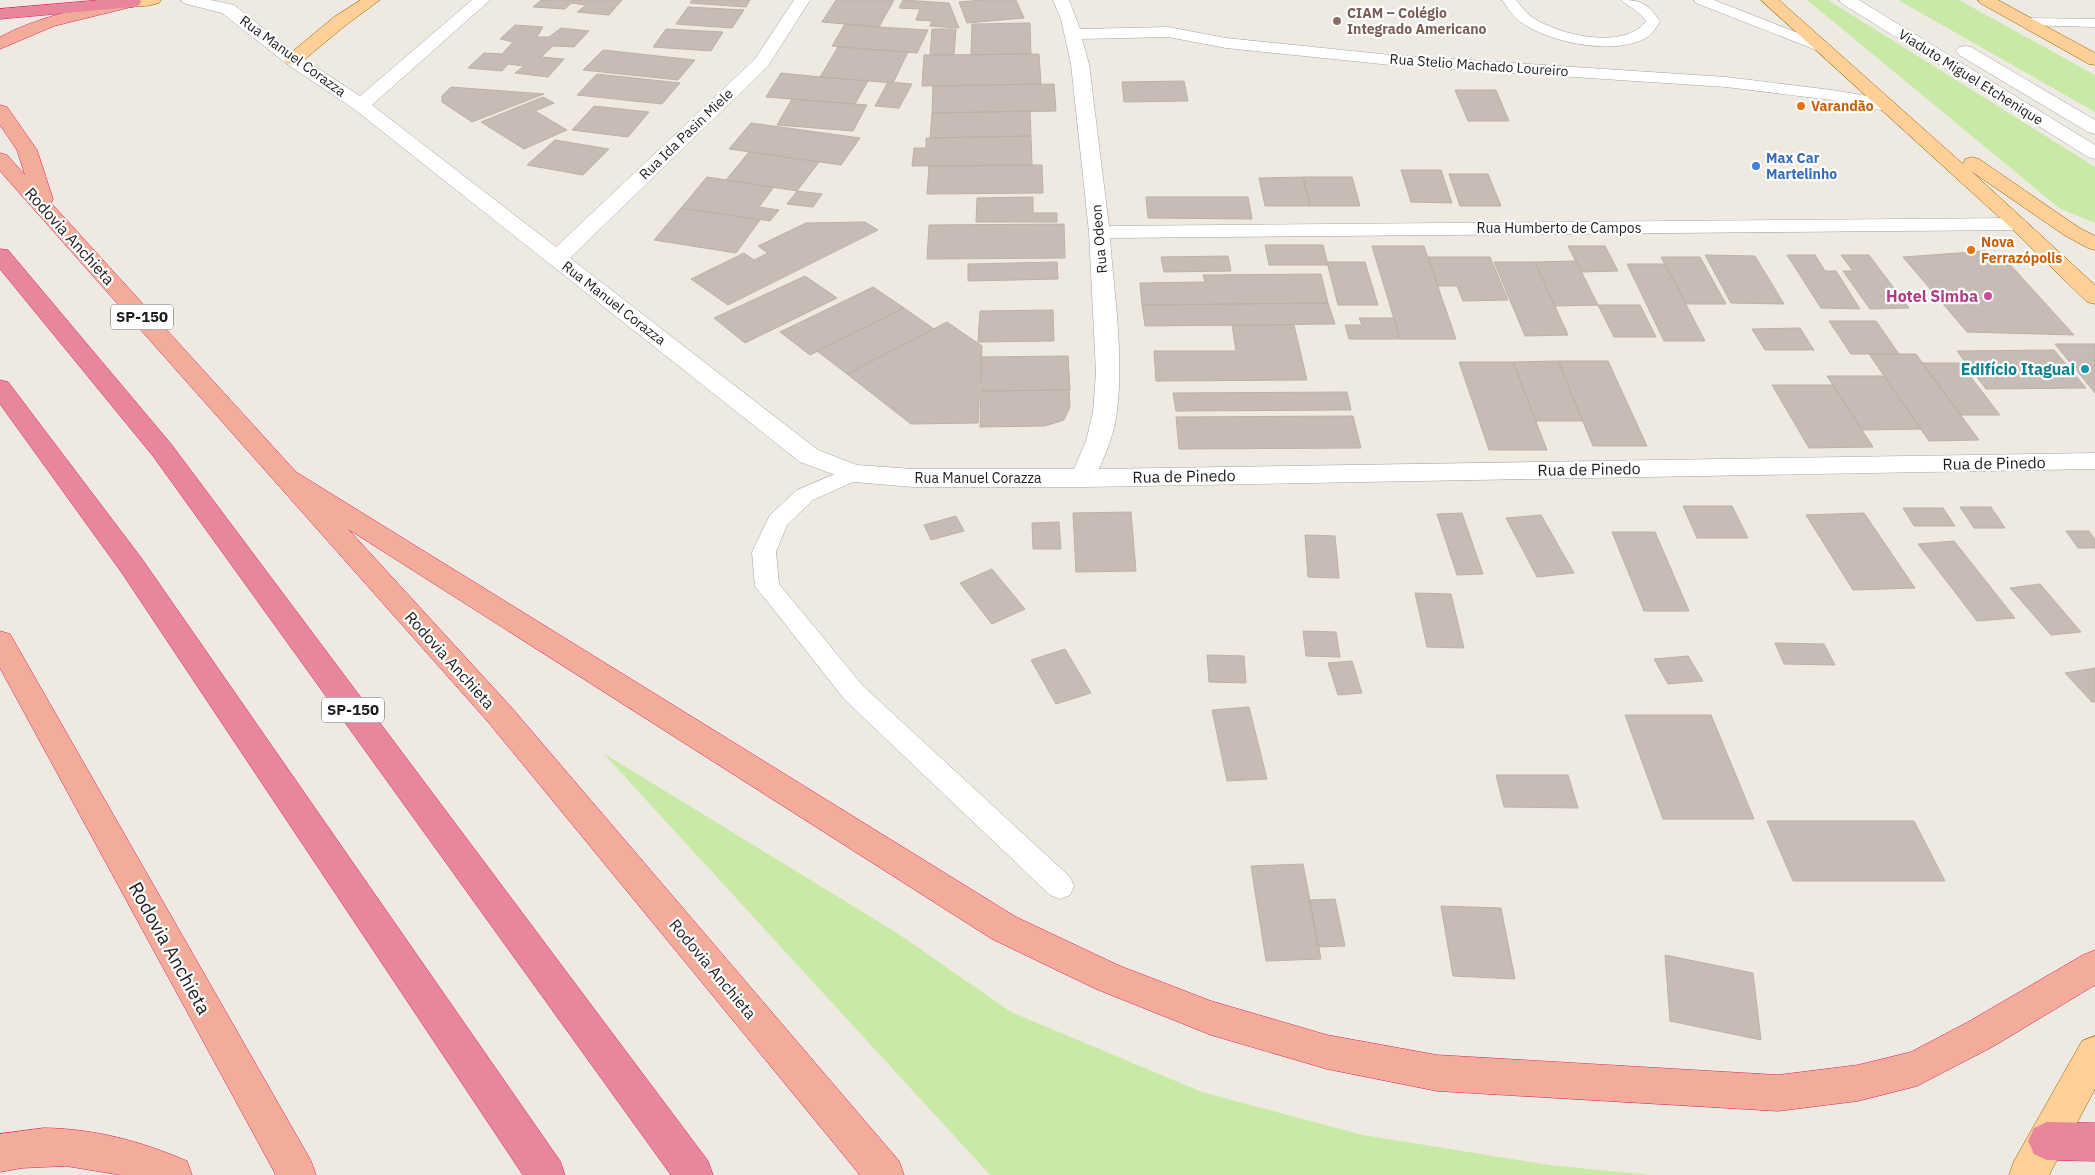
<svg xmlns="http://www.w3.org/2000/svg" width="2095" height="1175" font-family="'IBM Plex Sans',sans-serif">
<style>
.grass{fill:#c9eaa6}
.building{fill:#c6bcb5;stroke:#c0b0a4}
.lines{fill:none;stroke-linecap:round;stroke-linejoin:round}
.service-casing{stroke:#a4a4a4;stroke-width:1}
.minor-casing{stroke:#a4a4a4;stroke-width:1}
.tertiary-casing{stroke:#a4a4a4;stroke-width:1}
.primary-casing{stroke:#956100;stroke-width:1}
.trunk-casing{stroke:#db2063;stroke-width:1}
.motorway-casing{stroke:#db2063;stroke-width:1}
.service{fill:#fff;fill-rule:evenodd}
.minor{fill:#fff;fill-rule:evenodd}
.tertiary{fill:#fff;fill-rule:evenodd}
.primary{fill:#fed098;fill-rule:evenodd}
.trunk{fill:#f3ac9a;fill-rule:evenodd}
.motorway{fill:#e8879b;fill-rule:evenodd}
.education-dot{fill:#8d6e63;stroke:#fff;stroke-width:2}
.food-dot{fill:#e8710a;stroke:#fff;stroke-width:2}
.shop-dot{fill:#3f7fe0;stroke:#fff;stroke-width:2}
.hotel-dot{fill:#d1479c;stroke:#fff;stroke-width:2}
.culture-dot{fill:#0f9aa8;stroke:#fff;stroke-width:2}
.labels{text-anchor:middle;stroke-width:4.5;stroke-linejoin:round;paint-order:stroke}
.far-education-label{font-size:14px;font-weight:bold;fill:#785e54;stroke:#fff;text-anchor:start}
.far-street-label{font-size:14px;fill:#1d1d1d;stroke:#fff}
.far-food-label{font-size:14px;font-weight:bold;fill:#c56008;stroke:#fff;text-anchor:start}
.far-shop-label{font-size:14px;font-weight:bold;fill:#366cbe;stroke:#fff;text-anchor:start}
.shield{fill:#fff;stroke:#616161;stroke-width:1}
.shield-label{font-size:15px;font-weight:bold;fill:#1d1d1d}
.street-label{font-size:16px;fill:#1d1d1d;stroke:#fff}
.hotel-label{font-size:16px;font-weight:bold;fill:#b23c85;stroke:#fff;text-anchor:end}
.culture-label{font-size:16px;font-weight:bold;fill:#0d838f;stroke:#fff;text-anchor:end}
.near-street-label{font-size:19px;fill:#1d1d1d;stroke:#fff}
</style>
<rect width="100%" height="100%" fill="#eeeae2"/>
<path class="grass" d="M1807,0H1828L2095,167V223L2059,208Z
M1898,0H1959L2095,75V112Z
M603,753L897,933L1011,1012L1202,1092L1363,1135L1549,1165L1651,1175H990Z"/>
<path class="building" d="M541,0H622L609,15L577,12L586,5L571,3L565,9L533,7Z
M692,0H750L746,7L690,3Z
M836,0H894L879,27L822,22Z
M903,0L949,3L959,28L930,26L932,21L916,20L920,9L899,8Z
M982,0H1016L1024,18L967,23L959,2Z
M688,7L744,10L732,28L676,24Z
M1030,23L1031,54L971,55L972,24Z
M845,24L879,27L928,30L917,53L832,46Z
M515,25L543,27L537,37H549L561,28L589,31L574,47L553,46L541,57L564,59L548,77L515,73L524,66L508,64L502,71L468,68L484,53L502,54L513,42L500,39Z
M666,29L723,32L711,51L653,47Z
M932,29H956L954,55H930Z
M838,47L908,52L893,83L820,77Z
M603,50L695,60L678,80L583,70Z
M1039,54L1041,84L922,86L924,55Z
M781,73L820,77L868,81L855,104L766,97Z
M597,74L680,83L662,104L577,95Z
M1184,81L1188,101L1124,102L1122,82Z
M888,82L912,84L899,108L875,106Z
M1054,84L1056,111L932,113L933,86Z
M451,87L544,94L472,122L442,102V96Z
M1455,90H1496L1509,121H1468Z
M543,97L554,103L535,111L567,130L524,149L481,122Z
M792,99L855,104L867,105L853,131L777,125Z
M594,106L649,112L628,137L572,130Z
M1030,111L1031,136L930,138L932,113Z
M751,123L860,138L841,165L729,149Z
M1031,136L1032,165L912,166L914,148H926V138Z
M555,140L609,149L583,175L527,165Z
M749,152L819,162L797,191L726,180Z
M1032,165H1042L1043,193L927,194L929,166Z
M1401,170H1441L1452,203L1411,202Z
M1449,174H1488L1501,206H1460Z
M707,177L774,187L759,207L779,210L770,221L681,208Z
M1303,177L1310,206H1265L1259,178Z
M1303,177H1352L1360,206H1310Z
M797,191L822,194L813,207L787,204Z
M1033,197V213H1057V222H976L977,198Z
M1146,197H1248L1252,219L1148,218Z
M681,208L760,220L736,253L654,240Z
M865,222L878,230L728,305L691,279L744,253L754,260L768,253L758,246L806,223Z
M1064,224L1065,258L927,259L929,225Z
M1265,245H1323L1328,265H1269Z
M1372,246H1424L1456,339H1400Z
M1568,246H1605L1618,271L1581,272Z
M1985,251L2006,260L2074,335L1967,332L1903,257Z
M1705,255L1755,256L1784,304L1731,303Z
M1787,255H1815L1825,271H1836L1860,309L1821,308Z
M1841,255H1869L1909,308L1870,309L1843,271H1853Z
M1228,256L1231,271L1164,272L1161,257Z
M1428,257H1490L1508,300L1463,301L1457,286H1438Z
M1661,257H1700L1726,304H1686Z
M1576,261L1598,305L1555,306L1535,262Z
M1057,262L1058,279L968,281V264Z
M1327,262H1365L1378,305H1338Z
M1494,262H1535L1568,335L1525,336Z
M1627,264H1665L1705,341H1664Z
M1321,274L1328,303L1142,305L1140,283L1205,282L1203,275Z
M805,276L837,298L745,343L714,318Z
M873,287L904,308L810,355L780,332Z
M1328,303L1335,324L1145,326L1142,305Z
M1598,305H1640L1656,337H1614Z
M904,308L934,329L847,374L817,351Z
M1053,310L1054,341L978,342L980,311Z
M1359,318H1394L1400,339H1349L1345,325H1362Z
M1829,321H1876L1899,354H1851Z
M947,322L982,346L978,423L911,424L847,374Z
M1232,325H1294L1307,380L1156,381L1154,351H1236Z
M1800,328L1814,350H1765L1752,329Z
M2055,344H2095V393Z
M2054,350L2086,388L1986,389L1957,351Z
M1869,354H1916L1979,440L1929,441Z
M1068,356L1070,390L981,391L982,357Z
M1558,361L1583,421H1536L1513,362Z
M1558,361H1608L1647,446H1593Z
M1459,362H1513L1547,450H1489Z
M1922,363H1960L2000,415H1961Z
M1827,376H1884L1921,429L1862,430Z
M1772,385H1833L1873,447L1809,448Z
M1069,390L1070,407L1064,420L1045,426L980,427L981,391Z
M1347,392L1351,410L1176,411L1173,393Z
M1353,416L1361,448L1179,449L1176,417Z
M1683,506H1732L1748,538H1697Z
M1960,507H1991L2005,528H1974Z
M1903,508H1943L1955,526H1914Z
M1131,512L1136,571L1076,572L1073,513Z
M1462,513L1483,574L1457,575L1437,514Z
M1864,513L1915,588L1853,590L1806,515Z
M1541,515L1574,573L1537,577L1506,518Z
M956,516L964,531L931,540L924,525Z
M1059,522L1061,549H1033L1032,523Z
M2066,531H2089L2095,540V548H2078Z
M1612,532H1655L1689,611H1644Z
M1305,535L1335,536L1339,578L1308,577Z
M1954,541L2015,618L1977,621L1918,544Z
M992,569L1025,609L992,624L960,583Z
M2040,584L2081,632L2051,635L2010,588Z
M1415,593L1451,594L1464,648L1427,647Z
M1303,631L1336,632L1340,657L1306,656Z
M1775,643L1824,644L1835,665L1784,664Z
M1065,649L1091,693L1056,704L1031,660Z
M1207,655L1244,656L1246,683L1209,682Z
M1688,656L1703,681L1668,684L1654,659Z
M1352,661L1362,693L1338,695L1328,663Z
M2095,668V702H2092L2065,673Z
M1249,707L1267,779L1227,781L1212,710Z
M1625,715H1711L1754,819H1663Z
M1496,775H1568L1578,808L1504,807Z
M1767,821H1914L1945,881H1793Z
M1303,864L1321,959L1266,961L1251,866Z
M1335,899L1345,946L1318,947L1309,900Z
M1441,906L1501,908L1515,979L1453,976Z
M1665,955L1753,973L1761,1040L1670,1021Z"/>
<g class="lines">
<g class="service-casing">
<path id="service" d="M1502,0H1516C1521,6 1526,13 1532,17C1558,35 1624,51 1646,21L1640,14L1621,0C1642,0 1648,4 1660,21C1657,26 1653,33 1649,36C1619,57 1550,43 1522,23C1514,18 1508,8 1502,0Z
M1694,0H1714L1826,44L1828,47L1826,50H1816L1696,3Z
M2027,18L2095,19V27L2022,25L2020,22L2022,19Z
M854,466L862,468L865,473L862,478L813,500L787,525L776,552L779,584L863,686L1070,877L1074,886L1070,895L1060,899L1050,895L845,700L755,586L752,552L770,515L797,490Z"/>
</g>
<g class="minor-casing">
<path id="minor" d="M181,0H211L234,5L299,56L360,96L472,0H490L372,105L556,247L755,59L794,0H810L768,66L570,258L818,450L857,465L913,469H1074L1086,441L1093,412L1096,373L1089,232L1071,64L1061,19L1053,0H1069L1080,29L1168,27L1226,38L1391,55L1726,77L1832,90L1886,99L1893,101L1895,105L1893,109L1886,111L1832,100L1726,87L1391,65L1226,48L1168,37L1082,39L1089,64L1109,226L2018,218L2025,220L2028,224L2025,228L2018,230L1110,238C1114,295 1124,354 1117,411C1115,431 1107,450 1099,469L2095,453V469L1083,487H913L854,482L800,462L354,109L287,64L222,13L183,3Z"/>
</g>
<g class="tertiary-casing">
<path id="tertiary" d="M1839,0H1859L2095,145V159L2088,157L1841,3Z
M1965,46L1971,47L2095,120V134L2088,132L1959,55L1956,51L1959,47Z"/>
</g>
<g class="primary-casing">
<path id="primary" d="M126,0H161L159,3C149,6 137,8 127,5L125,2Z
M361,0H380L346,25L299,64L293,65L287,64L284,60L287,56L334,17Z
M1761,0H1779L1963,164L1965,159L1972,157L1979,159L2078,227L2095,236V250L2088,248L2064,235L1971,171L2095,285V304L2087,302L2011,228Z
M1978,0H1998L2095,53V65L2089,64L1980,3Z
M2095,1036V1089L2049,1175H2009L2014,1161L2082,1041Z"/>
</g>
<g class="trunk-casing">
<path id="trunk" d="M120,0H140L141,2L139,5L54,26L0,49V37C37,17 79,9 120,0Z
M0,105L7,107L37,150L53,199L51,203L296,472L1016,917L1120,966L1211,1001L1327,1035L1437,1055L1778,1075L1858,1065L1911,1052L1968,1022L2083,955L2095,950V985L1994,1046L1917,1086L1858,1101L1778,1111L1437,1091L1327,1069L1211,1035L1096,989L992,939L348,529L511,707L899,1161L904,1175H860L489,723L0,171V153L7,155L25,175L17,150L0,125Z
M0,631L10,634L311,1161L316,1175H276L0,668Z
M44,1128C96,1129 140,1141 187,1161L192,1175H121L66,1166L22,1168L0,1172V1134Z"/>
</g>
<g class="motorway-casing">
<path id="motorway" d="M100,0H140L141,2L139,5L133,7L0,19V9Z
M0,249L8,250L171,444L708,1161L713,1175H671L153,456L0,269Z
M0,380L8,382L142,559L560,1161L565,1175H523L122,573L0,404Z
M2047,1122L2095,1123V1161L2047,1160L2034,1154L2028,1141L2034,1128Z"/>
</g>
<use href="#service" class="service"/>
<use href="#minor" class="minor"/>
<use href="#tertiary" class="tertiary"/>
<use href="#primary" class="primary"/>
<use href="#trunk" class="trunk"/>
<use href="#motorway" class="motorway"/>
</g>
<circle class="education-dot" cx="1337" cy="21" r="5"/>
<g class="food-dot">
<circle cx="1801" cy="106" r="5"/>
<circle cx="1971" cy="250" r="5"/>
</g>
<circle class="shop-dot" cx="1756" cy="166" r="5"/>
<circle class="hotel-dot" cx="1988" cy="296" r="5"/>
<circle class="culture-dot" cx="2085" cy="369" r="5"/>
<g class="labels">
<g class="far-education-label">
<text x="1347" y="18">CIAM – Colégio<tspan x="1347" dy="16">Integrado Americano</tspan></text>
</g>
<g class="far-street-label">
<text transform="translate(293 56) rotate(36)" y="5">Rua Manuel Corazza</text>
<text transform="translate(1479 65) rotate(4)" y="5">Rua Stelio Machado Loureiro</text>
<text transform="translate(1971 77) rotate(32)" y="5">Viaduto Miguel Etchenique</text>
<text transform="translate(686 134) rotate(-44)" y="5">Rua Ida Pasin Miele</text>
<text x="1559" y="233">Rua Humberto de Campos</text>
<text transform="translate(1099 239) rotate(-95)" y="5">Rua Odeon</text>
<text transform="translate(614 303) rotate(38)" y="5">Rua Manuel Corazza</text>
<text x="978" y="483">Rua Manuel Corazza</text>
</g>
<g class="far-food-label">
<text x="1811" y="111">Varandão</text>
<text x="1981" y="247">Nova<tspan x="1981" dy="16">Ferrazópolis</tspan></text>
</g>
<g class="far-shop-label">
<text x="1766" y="163">Max Car<tspan x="1766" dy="16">Martelinho</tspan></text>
</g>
<g class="shield">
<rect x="111" y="304.5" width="62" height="25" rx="4"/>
<rect x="322" y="697.5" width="62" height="25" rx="4"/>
</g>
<g class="shield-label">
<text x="142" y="322">SP-150</text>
<text x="353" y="715">SP-150</text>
</g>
<g class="street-label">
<text transform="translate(70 236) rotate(48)" y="6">Rodovia Anchieta</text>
<text transform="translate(1994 463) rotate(-1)" y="6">Rua de Pinedo</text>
<text transform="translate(1589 469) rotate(-1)" y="6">Rua de Pinedo</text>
<text transform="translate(1184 476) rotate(-1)" y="6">Rua de Pinedo</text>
<text transform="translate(450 660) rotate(48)" y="6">Rodovia Anchieta</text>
<text transform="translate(713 969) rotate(50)" y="6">Rodovia Anchieta</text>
</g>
<g class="hotel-label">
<text x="1978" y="302">Hotel Simba</text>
</g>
<g class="culture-label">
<text x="2075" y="375">Edifício Itaguai</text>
</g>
<g class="near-street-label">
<text transform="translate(170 948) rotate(61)" y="7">Rodovia Anchieta</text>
</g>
</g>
</svg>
